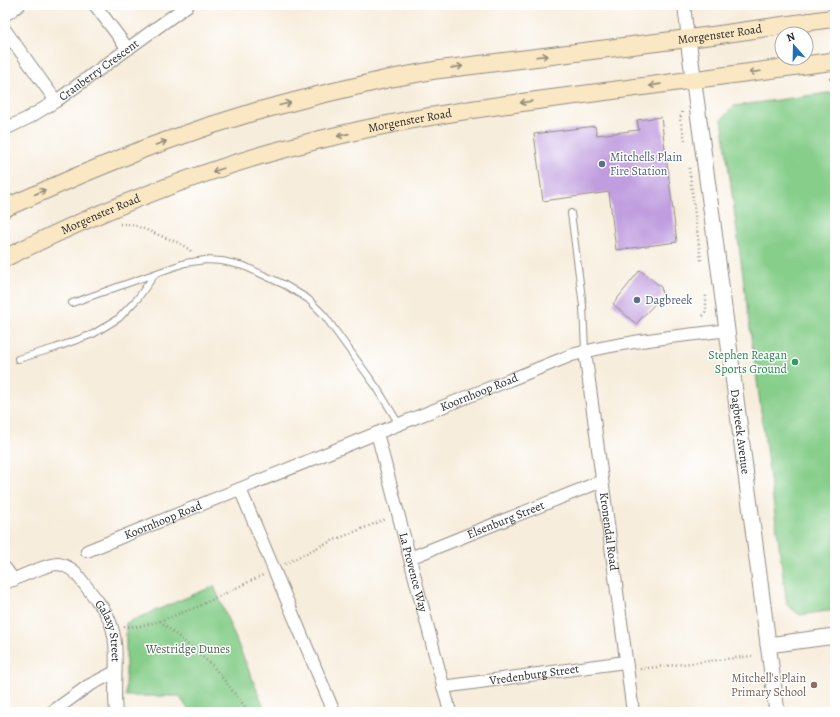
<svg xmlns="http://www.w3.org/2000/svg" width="840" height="717" font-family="Alegreya,serif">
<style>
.green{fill:#86ce8a;stroke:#587c5a}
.building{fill:#c09ddf}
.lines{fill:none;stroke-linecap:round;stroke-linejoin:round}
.service-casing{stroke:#918c84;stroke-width:8}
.minor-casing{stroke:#918c84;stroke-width:14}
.tertiary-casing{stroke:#918c84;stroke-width:17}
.secondary-casing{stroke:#918c84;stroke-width:19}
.path{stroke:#918c84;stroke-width:2.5;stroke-dasharray:1 3;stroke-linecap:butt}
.service{stroke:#fff;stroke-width:6}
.minor{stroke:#fff;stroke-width:12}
.tertiary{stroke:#fff;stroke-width:15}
.secondary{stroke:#fae7c3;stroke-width:17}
.oneway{stroke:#928977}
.service-dot{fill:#5c6f8a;stroke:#fff;stroke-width:1.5}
.leisure-dot{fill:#2e9e5b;stroke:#fff;stroke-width:1.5}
.education-dot{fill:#8d6e63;stroke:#fff;stroke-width:1.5}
.labels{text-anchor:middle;stroke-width:3;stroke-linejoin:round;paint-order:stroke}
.street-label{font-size:12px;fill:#2b2b2b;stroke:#fff}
.service-label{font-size:12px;fill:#4e5e75;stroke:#fff;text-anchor:start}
.leisure-label{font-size:12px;fill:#27864d;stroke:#fff;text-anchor:end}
.park-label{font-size:12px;fill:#4b644c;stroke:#fff}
.education-label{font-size:12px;fill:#785e54;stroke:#fff;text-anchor:end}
</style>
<rect width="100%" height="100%" fill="#fff"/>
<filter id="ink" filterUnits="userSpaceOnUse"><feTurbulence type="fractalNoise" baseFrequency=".025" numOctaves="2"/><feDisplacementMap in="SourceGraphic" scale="8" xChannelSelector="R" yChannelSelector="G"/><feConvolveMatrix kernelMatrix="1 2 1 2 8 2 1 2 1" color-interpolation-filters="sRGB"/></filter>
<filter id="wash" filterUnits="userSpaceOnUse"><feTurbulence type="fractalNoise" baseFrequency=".012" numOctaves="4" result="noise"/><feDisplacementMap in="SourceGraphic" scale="16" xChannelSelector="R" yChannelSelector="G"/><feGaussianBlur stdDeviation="0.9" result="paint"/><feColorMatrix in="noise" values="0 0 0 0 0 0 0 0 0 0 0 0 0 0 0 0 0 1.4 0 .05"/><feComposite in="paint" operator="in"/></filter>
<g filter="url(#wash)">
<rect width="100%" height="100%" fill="#f7eddc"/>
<path class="green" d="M835,92V610L800,615L787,605L722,119L734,106Z
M214,586L266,712H190L179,696H126V623Z"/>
<g id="blocks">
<path class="building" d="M661,117L677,242L616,250L609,192L543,201L534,134L595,126L597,135L639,130L637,120Z
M640,270L661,287L662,296L636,324L613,304Z"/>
</g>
</g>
<g filter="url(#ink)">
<use href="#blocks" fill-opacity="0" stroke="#918c84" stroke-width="1"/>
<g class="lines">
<g class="service-casing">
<path id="service" d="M571,213L583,306L585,351
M72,303L185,263L205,260L222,261L244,266L285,285L308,299L324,315L377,388L399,424
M18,359L55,348L93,334L119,318L138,298L155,274"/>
</g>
<g class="minor-casing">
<g id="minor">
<path d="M95,5L128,49"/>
<path d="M684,5L688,39"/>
<path d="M5,15L19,5"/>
<path d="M5,30L56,101"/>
<path id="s1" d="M5,129L28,118L56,101L188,5"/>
<path id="s2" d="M585,351L633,712"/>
<path id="s3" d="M377,433L450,712"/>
<path d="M240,489L334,712"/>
<path id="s4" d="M87,551L377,433L572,355C622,341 675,337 727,330"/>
<path id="s5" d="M410,558L602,481"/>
<path d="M5,568L14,580"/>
<path id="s6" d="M5,583C18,578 46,564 58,564C65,565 70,568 75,572C82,581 89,590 96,599C100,605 105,610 108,617C122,646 112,681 116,712"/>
<path id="s7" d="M443,687L625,662"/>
<path d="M52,712L88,686L115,672"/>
</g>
</g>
<g class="tertiary-casing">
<g id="tertiary">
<path id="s8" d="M688,39L712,216L777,712"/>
<path d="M768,645L835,636"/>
</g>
</g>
<g class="secondary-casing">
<g id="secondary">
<path id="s9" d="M5,208L80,175L146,148L209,126L254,112L319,95L387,79L436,70L716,35L835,18"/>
<path id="s10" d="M5,258C89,216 179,179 269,153C333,135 398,121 463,111C501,105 540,100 579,95C664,84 749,72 835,61"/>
</g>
</g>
<path class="path" d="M829,79H835
M682,112L680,119L685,140
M689,168L701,261
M120,224H131L179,243L190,250L192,253
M703,316L706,311V295
M285,564L322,545L386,519
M160,621L213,666L246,708L248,712
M124,627L140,626L160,621L197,607L263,575
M640,669L752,656"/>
<use href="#service" class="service"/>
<use href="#minor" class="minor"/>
<use href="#tertiary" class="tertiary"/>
<use href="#secondary" class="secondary"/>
</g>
<defs><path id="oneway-shaft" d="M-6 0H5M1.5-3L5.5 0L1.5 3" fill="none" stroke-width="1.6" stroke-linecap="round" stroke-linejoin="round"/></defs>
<g class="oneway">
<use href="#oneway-shaft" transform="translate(542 56) rotate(-7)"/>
<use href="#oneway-shaft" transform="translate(457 67) rotate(-8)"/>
<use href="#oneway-shaft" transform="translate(755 72) rotate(173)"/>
<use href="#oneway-shaft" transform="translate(655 85) rotate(172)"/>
<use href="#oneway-shaft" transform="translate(526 102) rotate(172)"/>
<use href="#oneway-shaft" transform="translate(285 104) rotate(-14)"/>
<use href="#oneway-shaft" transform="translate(343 135) rotate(167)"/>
<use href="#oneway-shaft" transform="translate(161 143) rotate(-19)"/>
<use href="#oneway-shaft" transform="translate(218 170) rotate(162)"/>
<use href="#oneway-shaft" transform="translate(40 192) rotate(-24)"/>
</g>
</g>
<g class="service-dot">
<circle cx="602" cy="164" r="4"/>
<circle cx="637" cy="300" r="4"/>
</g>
<circle class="leisure-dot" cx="795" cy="362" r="4"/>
<circle class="education-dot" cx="814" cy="685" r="4"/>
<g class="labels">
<g class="street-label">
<text dy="4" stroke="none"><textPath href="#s9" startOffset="740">Morgenster Road</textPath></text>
<text dy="4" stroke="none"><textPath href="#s1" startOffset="111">Cranberry Crescent</textPath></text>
<text dy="4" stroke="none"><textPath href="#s10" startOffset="429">Morgenster Road</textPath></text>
<text dy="4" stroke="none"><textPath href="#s10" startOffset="105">Morgenster Road</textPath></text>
<text dy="4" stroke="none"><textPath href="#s4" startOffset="423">Koornhoop Road</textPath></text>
<text dy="4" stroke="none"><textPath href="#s8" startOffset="396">Dagbreek Avenue</textPath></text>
<text dy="4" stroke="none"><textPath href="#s5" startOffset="103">Elsenburg Street</textPath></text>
<text dy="4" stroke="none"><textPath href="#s4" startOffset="82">Koornhoop Road</textPath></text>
<text dy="4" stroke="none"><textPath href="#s2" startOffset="182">Kronendal Road</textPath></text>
<text dy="4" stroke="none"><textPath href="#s3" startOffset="144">La Provence Way</textPath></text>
<text dy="4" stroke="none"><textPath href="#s6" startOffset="145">Galaxy Street</textPath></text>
<text dy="4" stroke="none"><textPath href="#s7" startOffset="92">Vredenburg Street</textPath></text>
</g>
<g class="service-label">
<text x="610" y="161">Mitchells Plain<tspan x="610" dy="14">Fire Station</tspan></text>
<text x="645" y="304">Dagbreek</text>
</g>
<g class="leisure-label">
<text x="787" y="359">Stephen Reagan<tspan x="787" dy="14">Sports Ground</tspan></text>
</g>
<g class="park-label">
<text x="188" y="653">Westridge Dunes</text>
</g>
<g class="education-label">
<text x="806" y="682">Mitchell's Plain<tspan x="806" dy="14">Primary School</tspan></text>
</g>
</g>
<rect width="840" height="717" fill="none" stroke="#fff" stroke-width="20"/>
<g transform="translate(794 46) rotate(340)"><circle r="19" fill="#ffffff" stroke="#aaaaaa"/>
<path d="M0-3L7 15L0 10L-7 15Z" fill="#1f6fb2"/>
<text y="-6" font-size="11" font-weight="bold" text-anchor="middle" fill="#2b2b2b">N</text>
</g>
</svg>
